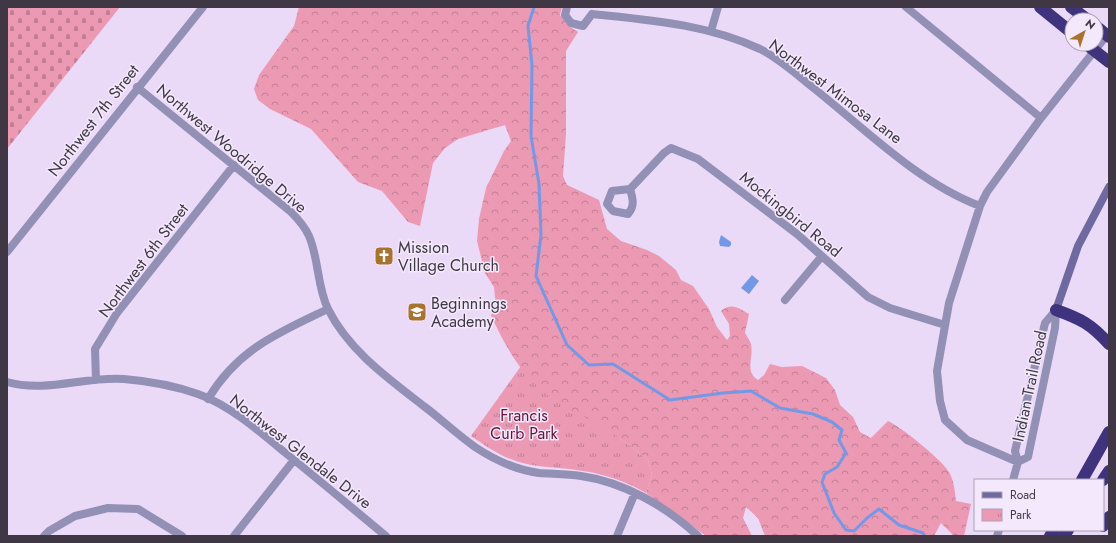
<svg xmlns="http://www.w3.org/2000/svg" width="1116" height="543" font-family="Jost,sans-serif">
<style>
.forest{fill:url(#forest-crowns)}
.cemetery{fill:url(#cemetery-stones)}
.park{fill:url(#park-tufts)}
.water{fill:#7399e6}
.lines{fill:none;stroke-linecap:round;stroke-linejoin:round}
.stream{stroke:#7399e6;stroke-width:3}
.street{stroke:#9390b6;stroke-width:8}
.secondary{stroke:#6e699f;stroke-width:8}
.highway{stroke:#40337e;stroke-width:12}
.labels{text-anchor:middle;stroke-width:3;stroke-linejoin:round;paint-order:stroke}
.street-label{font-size:16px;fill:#3f3844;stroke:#f4e9fc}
.poi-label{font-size:16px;fill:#3f3844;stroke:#f4e9fc;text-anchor:start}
.park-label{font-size:16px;fill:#671339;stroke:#f4e9fc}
</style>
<defs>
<pattern id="forest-crowns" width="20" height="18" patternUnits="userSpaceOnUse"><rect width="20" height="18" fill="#ec99b4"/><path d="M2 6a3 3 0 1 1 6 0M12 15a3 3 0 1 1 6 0" fill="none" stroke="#c17e94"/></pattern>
<pattern id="cemetery-stones" width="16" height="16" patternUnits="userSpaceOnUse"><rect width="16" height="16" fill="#ec99b4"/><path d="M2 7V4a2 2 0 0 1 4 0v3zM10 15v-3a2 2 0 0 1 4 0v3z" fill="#c17e94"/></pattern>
<pattern id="park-tufts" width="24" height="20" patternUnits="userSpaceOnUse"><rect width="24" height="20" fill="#ec99b4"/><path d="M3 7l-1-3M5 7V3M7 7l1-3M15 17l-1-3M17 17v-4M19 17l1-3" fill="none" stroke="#c17e94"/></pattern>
</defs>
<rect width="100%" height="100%" fill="#ead9f7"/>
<path class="forest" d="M299,7H562L560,15L569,26L578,32L566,51V134L563,176L567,185L599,200L607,229L621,241L647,250L659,256L676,270L681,280L693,286L709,309L717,327L727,340L730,336L729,324L721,311C731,302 739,308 749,314L745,333C747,336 750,341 751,344C754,358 744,371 758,380L764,375L770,364L782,367L802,366L826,378L835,390L840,405L853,417L860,432L871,438L888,421C900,426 945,462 950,474C954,482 955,492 956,501L971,504L964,536H954L941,523L934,536H765L758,518L746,507L743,518L752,536H706L646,493L652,475L648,460C633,448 617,435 600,426C582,416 563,408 547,396C524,379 502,341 491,315L496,307L494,287L485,273L477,241L479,219L486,188L504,151L511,141L505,125L458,139L445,148L433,163L420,226L408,222L382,191L358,182L311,129L270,109L258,100L254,89L259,75L294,26Z"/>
<path class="cemetery" d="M7,7H120L7,149Z"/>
<path class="park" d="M521,366C544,400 567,407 601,426C617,435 633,448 648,460L652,475L646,493C627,482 605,474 583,471C562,467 540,468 519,462C501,457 486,446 471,436Z"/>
<path class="water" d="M721,235L731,242V245L729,247L720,246L719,242Z
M752,275L759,281L749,294L741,288Z"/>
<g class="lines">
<path class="stream" d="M534,7L528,26L532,65L531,136L539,184L541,235L536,276L567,345L589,365L613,364L670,400L723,393L751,391L780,408L813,414L832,422L842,430L839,440L846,453L837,467L825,474L822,482L834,513L846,530L854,531L867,518L879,509L899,525L923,533L925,536"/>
<path class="street" d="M567,7L565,15L571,23L583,26L592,14
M906,7L1041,118
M592,14C649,20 706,24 760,49C778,58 795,73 811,86C863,127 918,183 980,206
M711,31L718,7
M137,87L291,212C298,219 305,227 309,236C319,259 317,287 328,309C349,351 389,379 425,407C442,420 458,435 475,447C493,459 517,470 539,473C553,474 567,474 581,476C624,482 667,507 698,536
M630,189L664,153L671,148L698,159L797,234L868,297L890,308L945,325
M630,189C633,199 635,206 628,214L613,211L607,204L612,191Z
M7,252L203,7
M785,300L822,256
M96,380L95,349L117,313L234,165
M7,382C46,393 85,376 124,379C148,381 175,386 198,394C229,405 258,430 283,451C318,479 352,508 386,536
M208,399C238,349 278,333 328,309
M1018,462L967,440L945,420L940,401L937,371L949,303L980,206L987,192L1041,118L1107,35
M1018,462L1028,457L1055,328L1056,310
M1013,480L1018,462L1015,451L1045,323L1056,310
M44,536L49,531L75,516L108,508L138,509L182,536
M234,536L294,460
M617,536L635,493
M997,536L999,530"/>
<path class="secondary" d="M1056,310L1078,246L1109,187"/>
<path class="highway" d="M1040,7L1072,33
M1071,7L1088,20
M1096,26L1109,37
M1086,44L1109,62
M1056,310C1081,319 1091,324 1109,344
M1082,480L1109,432
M1103,480L1109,471
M1103,526L1109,517
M1050,536L1054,530
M1064,536L1068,530"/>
</g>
<defs>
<g id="church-square" transform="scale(1)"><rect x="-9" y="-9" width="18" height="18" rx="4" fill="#a8732d" stroke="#f4e9fc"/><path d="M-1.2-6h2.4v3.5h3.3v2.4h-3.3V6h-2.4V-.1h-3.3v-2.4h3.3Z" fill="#fff"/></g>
<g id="school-square" transform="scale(1)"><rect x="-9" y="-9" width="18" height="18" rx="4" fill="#a8732d" stroke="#f4e9fc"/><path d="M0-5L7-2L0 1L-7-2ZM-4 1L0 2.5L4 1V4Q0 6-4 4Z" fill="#fff"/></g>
</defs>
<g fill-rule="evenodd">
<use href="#church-square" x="384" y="256"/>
<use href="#school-square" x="417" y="312"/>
</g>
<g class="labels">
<g class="street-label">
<text transform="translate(836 91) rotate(37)" y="6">Northwest Mimosa Lane</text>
<text transform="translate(93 120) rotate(-52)" y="6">Northwest 7th Street</text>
<text transform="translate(232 148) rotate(40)" y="6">Northwest Woodridge Drive</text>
<text transform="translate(791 214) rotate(39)" y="6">Mockingbird Road</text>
<text transform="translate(143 260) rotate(-53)" y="6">Northwest 6th Street</text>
<text transform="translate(1029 386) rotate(-78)" y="6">Indian Trail Road</text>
<text transform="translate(301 451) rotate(38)" y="6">Northwest Glendale Drive</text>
</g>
<g class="poi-label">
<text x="398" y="253">Mission<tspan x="398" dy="18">Village Church</tspan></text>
<text x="431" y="309">Beginnings<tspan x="431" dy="18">Academy</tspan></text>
</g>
<g class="park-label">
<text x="524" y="421">Francis<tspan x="524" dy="18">Curb Park</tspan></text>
</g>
</g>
<rect width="1116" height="543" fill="none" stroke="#3f3844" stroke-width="16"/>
<rect x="974" y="479" width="130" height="52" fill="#f4e9fc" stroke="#aca2b2"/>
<rect x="982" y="492" width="20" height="6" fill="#6e699f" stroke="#aca2b2"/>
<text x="1010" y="499" font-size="12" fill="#3f3844">Road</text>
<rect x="982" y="509" width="20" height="12" fill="url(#park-tufts)" stroke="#aca2b2"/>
<text x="1010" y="519" font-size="12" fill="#3f3844">Park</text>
<g transform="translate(1084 32) rotate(39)"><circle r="19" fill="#f4e9fc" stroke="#aca2b2"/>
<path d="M0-3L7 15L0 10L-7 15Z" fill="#a8732d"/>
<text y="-6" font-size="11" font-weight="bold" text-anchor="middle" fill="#3f3844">N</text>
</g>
</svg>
